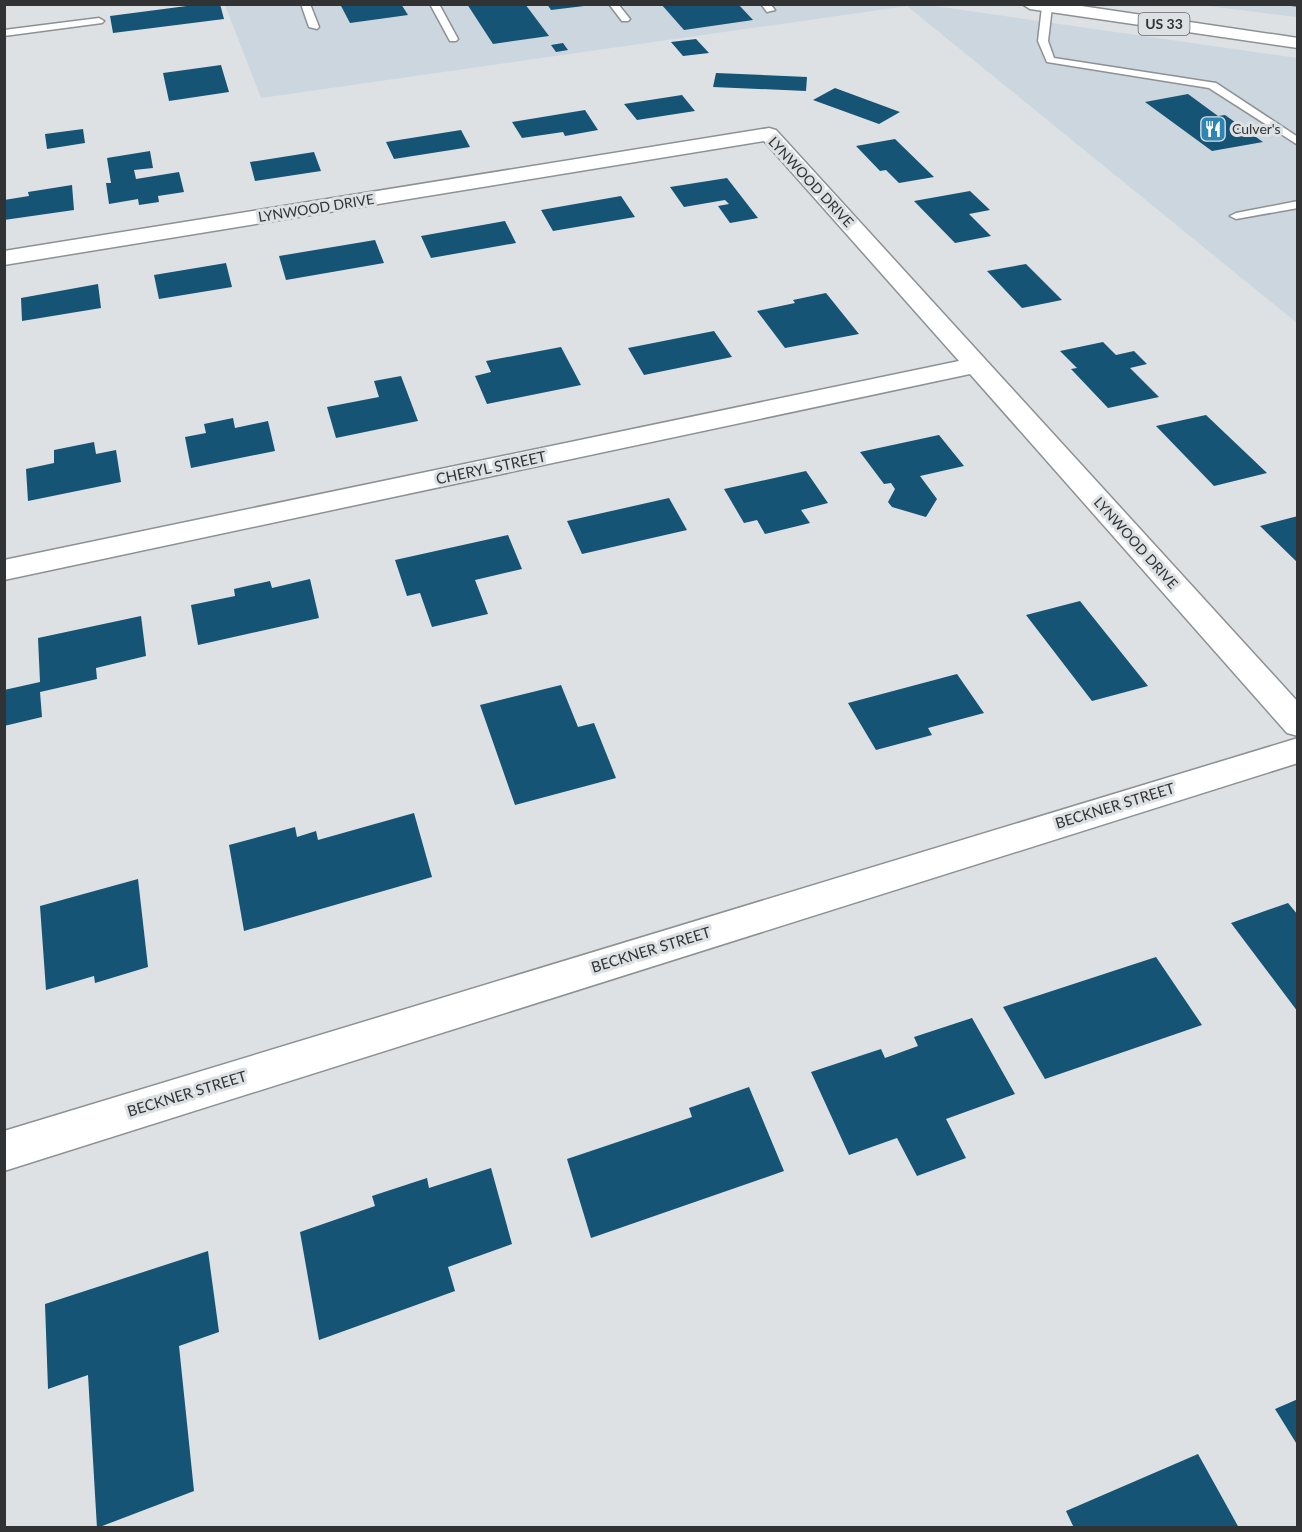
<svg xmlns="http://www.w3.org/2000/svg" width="1302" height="1532" font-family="Lato,sans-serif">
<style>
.built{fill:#cbd6de}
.building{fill:#155474}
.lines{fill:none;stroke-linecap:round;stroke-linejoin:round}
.service-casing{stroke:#8d9194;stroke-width:3}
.minor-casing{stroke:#8d9194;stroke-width:3}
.trunk-casing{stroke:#8d9194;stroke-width:3}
.service{fill:#fff;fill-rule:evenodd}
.minor{fill:#fff;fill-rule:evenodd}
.trunk{fill:#fff;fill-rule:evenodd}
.rail-casing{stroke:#686a6c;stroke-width:4}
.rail{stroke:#dde1e4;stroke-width:2;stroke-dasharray:8;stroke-linecap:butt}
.labels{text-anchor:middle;stroke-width:6;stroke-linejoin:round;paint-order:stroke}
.shield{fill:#dde1e4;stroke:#646668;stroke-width:1.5}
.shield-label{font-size:14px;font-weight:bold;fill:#303233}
.far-poi-label{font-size:14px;fill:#303233;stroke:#dde1e4;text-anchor:start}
.far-street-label{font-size:14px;fill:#303233;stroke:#dde1e4}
.street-label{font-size:15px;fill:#303233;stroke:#dde1e4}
</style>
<rect width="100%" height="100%" fill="#dde1e4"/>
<path class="built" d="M921,4L1297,58V323L907,6L261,98L225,5Z
M1201,5H1297V17Z"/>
<path class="building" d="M202,4H220L224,19L113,33L110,16Z
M340,4H401L408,15L350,23Z
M467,4H525L549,36L493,44Z
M547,4H584V6L551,10Z
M661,4H738L753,20L684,30Z
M696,39L709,53L683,56L671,42Z
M563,43L568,50L556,52L551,45Z
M221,65L229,92L169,101L163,73Z
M716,73L807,77L806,91L713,87Z
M835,88L900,112L879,124L813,100Z
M1188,94L1218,116L1225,115L1263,142L1212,151L1145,102Z
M682,95L695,111L637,120L624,104Z
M585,110L598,130L565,136L563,132L522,138L512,122Z
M83,129L85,143L47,149L45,134Z
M461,130L470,147L394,159L386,142Z
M895,139L934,177L899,183L886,170L880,171L856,146Z
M150,151L153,168L134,170L136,179L179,172L184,192L158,196L159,202L139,205L138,199L109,204L106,183H111L107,158Z
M314,152L321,171L255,181L250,162Z
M727,178L758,218L730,223L718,206L729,204L725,200L684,207L670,187Z
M72,185L74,210L4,220V200L29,196L28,192Z
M970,191L990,210L969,214L991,236L955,243L914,201Z
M621,196L635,217L553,231L541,210Z
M505,221L516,243L431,258L421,236Z
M375,240L384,263L286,280L279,256Z
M226,263L232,287L159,299L154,275Z
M1026,264L1062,300L1022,308L987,271Z
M98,284L101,308L22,321L21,298Z
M826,293L859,334L785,348L757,311L795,303L793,300Z
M714,331L732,357L644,375L628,348Z
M1103,342L1116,355L1134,351L1147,364L1130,368L1159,397L1108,408L1071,369L1077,368L1060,351Z
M561,347L581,385L487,404L475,376L491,372L486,361Z
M401,376L418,421L336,438L327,407L379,397L374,381Z
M1206,415L1267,473L1214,486L1156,426Z
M233,418L235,428L268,421L275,451L191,468L185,437L206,433L204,424Z
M939,435L964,466L920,476L937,499L926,517L892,507L888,502L895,489L891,483L884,484L860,452Z
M94,442L96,454L116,450L121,482L28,501L26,469L54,463V450Z
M806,471L828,503L801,510L810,523L765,534L757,520L744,523L724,489Z
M669,498L687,530L582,554L567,521Z
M1298,516V563L1260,526Z
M508,535L522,569L475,580L488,614L432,627L420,593L407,596L395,560Z
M310,579L319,618L198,645L191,605L235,596L234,589L270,581L272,588Z
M1080,601L1148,686L1092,701L1026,615Z
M141,616L146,656L96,668L97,679L40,692L42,717L4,726V690L40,682L38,638Z
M957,674L984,713L928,728L932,735L876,750L848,703Z
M561,685L578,727L594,723L616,778L515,805L480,705Z
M414,813L432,877L244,931L229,845L295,827L297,837L316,831L318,840Z
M138,879L148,967L95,983L94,976L46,990L40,906Z
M1288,903L1298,915V1012L1231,923Z
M1156,957L1202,1025L1045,1079L1003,1007Z
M972,1018L1015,1094L946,1119L966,1158L917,1176L897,1138L849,1155L811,1072L881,1049L885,1058L918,1046L914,1037Z
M749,1087L784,1171L591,1238L567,1159L692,1117L689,1108Z
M491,1168L512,1244L448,1267L455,1291L319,1340L300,1232L375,1206L372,1196L427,1178L429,1188Z
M208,1251L219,1332L179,1346L194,1491L97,1528L88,1375L48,1389L45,1304Z
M1298,1399V1446L1275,1409Z
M1198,1454L1239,1528H1074L1066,1511Z"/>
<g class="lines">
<g class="service-casing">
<path id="service" d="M301,4H310L319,27L317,29L309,27Z
M430,4H439L458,39L456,41H450Z
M609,4H618L630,19L628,21H622Z
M761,4H770L775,10L767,12Z
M1046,4L1052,7L1048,41L1054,58L1216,83L1298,137V145L1209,88L1047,62L1038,41L1042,7Z
M99,18L104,21L102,23L4,36V30Z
M1298,201V208L1236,219L1230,216L1236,213Z"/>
</g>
<g class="minor-casing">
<path id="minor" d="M769,128L776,130L1298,702V736L1287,733L970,374L4,580V560L959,361L764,141L4,265V251Z
M1298,738V763L4,1171V1131Z"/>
</g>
<g class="trunk-casing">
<path id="trunk" d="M1022,4H1068L1298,38V48L1030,9Z"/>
</g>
<use href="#service" class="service"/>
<use href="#minor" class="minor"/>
<use href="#trunk" class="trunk"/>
<g class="rail-casing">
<path id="rail" d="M1291,4L1298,5"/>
</g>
<use href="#rail" class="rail"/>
</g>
<defs>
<g id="restaurant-square" transform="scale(1.35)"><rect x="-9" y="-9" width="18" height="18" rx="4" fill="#2c85b3" stroke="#dde1e4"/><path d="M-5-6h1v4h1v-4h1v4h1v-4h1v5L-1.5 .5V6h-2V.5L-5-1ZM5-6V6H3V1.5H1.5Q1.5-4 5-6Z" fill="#fff"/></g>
</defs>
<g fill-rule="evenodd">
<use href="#restaurant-square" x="1213" y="129"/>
</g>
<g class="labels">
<rect class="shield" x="1138.5" y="13" width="51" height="22" rx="4.5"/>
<g class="shield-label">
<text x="1164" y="29">US 33</text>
</g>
<g class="far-poi-label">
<text x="1232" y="134">Culver's</text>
</g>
<g class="far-street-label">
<text transform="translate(811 182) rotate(47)" y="5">LYNWOOD DRIVE</text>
<text transform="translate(316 208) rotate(-9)" y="5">LYNWOOD DRIVE</text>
<text transform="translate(1136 543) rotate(48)" y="5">LYNWOOD DRIVE</text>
</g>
<g class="street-label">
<text transform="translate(491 468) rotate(-12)" y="5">CHERYL STREET</text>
<text transform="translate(1115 806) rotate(-17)" y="5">BECKNER STREET</text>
<text transform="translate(651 950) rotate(-17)" y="5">BECKNER STREET</text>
<text transform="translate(187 1094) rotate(-17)" y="5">BECKNER STREET</text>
</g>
</g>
<rect width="1302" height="1532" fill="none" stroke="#303233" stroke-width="12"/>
</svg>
